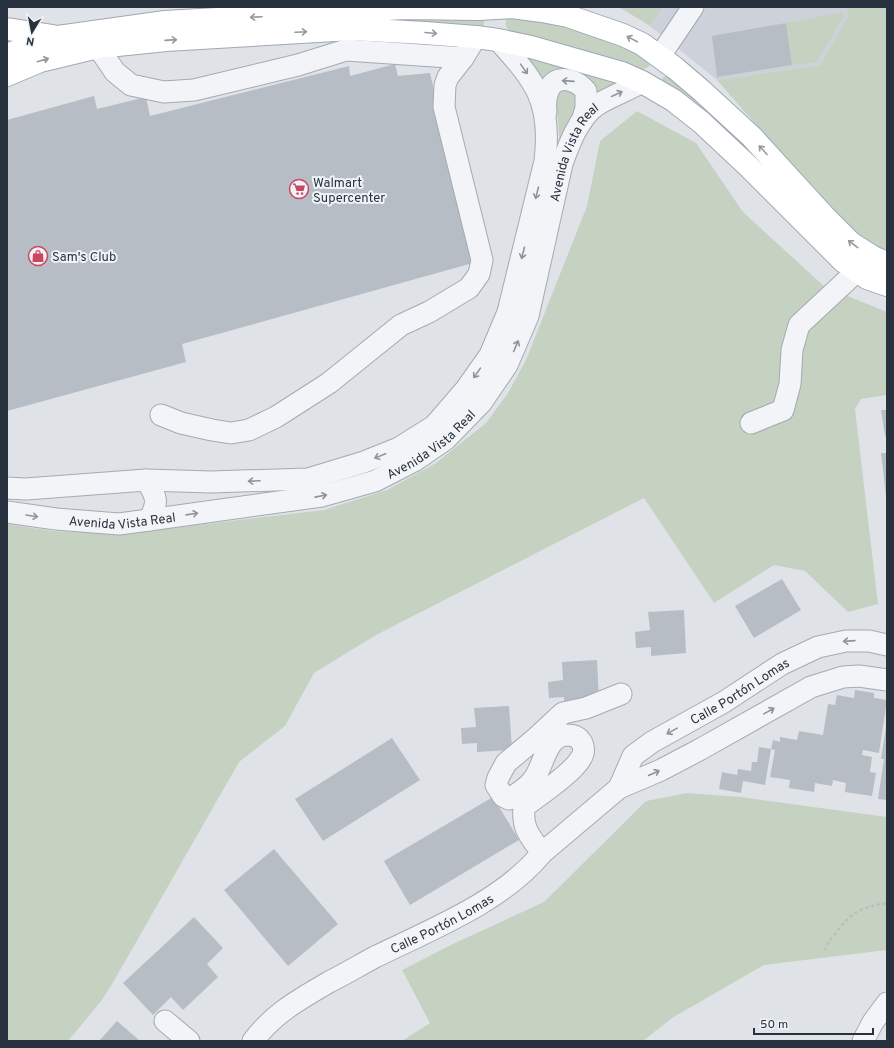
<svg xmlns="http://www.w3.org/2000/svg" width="894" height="1048" font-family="Overpass,sans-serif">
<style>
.built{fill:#cdd2da}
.green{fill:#c6d2c1}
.building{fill:#b7bdc5}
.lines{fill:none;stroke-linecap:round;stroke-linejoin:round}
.minor-casing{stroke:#a4aab2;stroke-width:23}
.major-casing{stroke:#9fa8b4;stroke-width:24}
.path{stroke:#b9bec3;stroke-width:2.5;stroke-dasharray:3 3;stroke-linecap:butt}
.minor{stroke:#f2f4f7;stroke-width:21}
.major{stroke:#fff;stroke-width:22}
.oneway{stroke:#94989f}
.oneway2{stroke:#8d939b}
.labels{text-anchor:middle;stroke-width:4;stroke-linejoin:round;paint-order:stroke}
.street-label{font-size:13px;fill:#28323f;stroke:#eff2f6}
.poi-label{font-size:13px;fill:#28323f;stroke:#eff2f6;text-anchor:start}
</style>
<rect width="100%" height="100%" fill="#dfe3e8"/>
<path class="built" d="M663,7H846L848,16L820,65L717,80L650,26Z"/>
<path class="green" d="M617,7H663L650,26L624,10Z
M846,7H887V250C852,237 827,203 803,176C774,145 745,113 717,80L820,65L848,16Z
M843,12L844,16L817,62L792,65L786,23Z
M507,16L573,17L652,62C647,70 643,70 634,70L510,32C505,26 505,23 507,16Z
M405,17H485L483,31L405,24Z
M524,57L619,84L593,97L546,84Z
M667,71L731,127L727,131L659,82L665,76Z
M563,89H574L581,96L560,148L556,97L558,92Z
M637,111L696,143L743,212L825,287L887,312V395L861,399L855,409L878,604L848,612L805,571L774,565L714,603L644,498L376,635L314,673L285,726L239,762L115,979L102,1000L68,1041H7V524L52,531L120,534L324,510L387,490L436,463L486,423L508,393L526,360L587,206L600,141Z
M687,793L741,797L887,817V950L764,965L672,1018L643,1041H402L430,1023L402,970L455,943L544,902L646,801Z"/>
<path class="building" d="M786,23L792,65L717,77L712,36Z
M395,64L398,76L430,73L473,263L182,344L186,362L7,411V120L94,96L97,109L146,97L150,116L349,66L350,76Z
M881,410H887V435L885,436Z
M881,453H887V496H886Z
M782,579L801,610L754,638L735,606Z
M684,610L686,653L651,656V647L636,648L635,632L650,630L648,612Z
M597,660L599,701L564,706V697L549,698L548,682L563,680L562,662Z
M855,690L874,693V698L887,700L879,753L863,750L862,755L872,757L870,772L876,773L872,796L845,792L846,783L833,780L832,786L815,783L814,792L789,788L790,780L770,777L775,750L771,749L765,785L743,781L741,793L719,789L722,772L737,775L738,769L751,771L752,762H757L759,747L771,749L773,740L780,742V737L797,740L799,731L823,735L828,704L835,705L837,695L854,698Z
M509,706L512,750L477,752V743L462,744L461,728L476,727L474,708Z
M886,727H887V800L878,799L884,759H881Z
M392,738L420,780L323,841L295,799Z
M493,797L519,840L410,905L384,861Z
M274,849L338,924L288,966L224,890Z
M194,917L223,948L207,964L218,977L183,1010L171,997L153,1015L123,983Z
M117,1021L140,1041H99Z"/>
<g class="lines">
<g class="minor-casing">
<g id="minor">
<path d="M98,47L115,72L131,85L164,92L194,90L298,65L346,50L463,58"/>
<path d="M660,56L693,7"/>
<path d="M546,112C545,104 546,94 550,87C559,73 578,81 586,91V108L582,121"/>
<path d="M161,415L181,423L212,430L231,433L249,430L276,417L329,383L401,325L429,312L469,288L479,274L482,260L444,107L445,85L448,77L463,58L476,37"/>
<path d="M751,423L783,410L790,384L792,350L799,325L857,271"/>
<path d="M146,480C157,496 159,503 149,520"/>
<path d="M7,488L26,489L146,480L211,482L308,479L364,462L399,448L434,426L466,389L490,355L508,312L545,161C552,102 536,82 498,40"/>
<path id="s1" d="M7,512L56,519L119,524L149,520L322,496L375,481L414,461L446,439L481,403L507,365L528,316L562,164C569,144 579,117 597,105C611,96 627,91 642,82"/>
<path id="s2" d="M619,788L633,756L652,742L724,702L782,664L818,647L846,641H869L887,645"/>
<path d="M542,853C530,836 522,830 524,807C538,796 573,773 581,758C585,752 584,744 579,739C575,735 571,735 565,735C546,737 543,768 533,780C527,788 517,794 509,799L503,796L496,785L498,778L506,763L536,738L563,713L586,708L621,694"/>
<path d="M165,1021L189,1041"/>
<path id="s3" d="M253,1041C274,1013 300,999 329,982C345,974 360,965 375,957C430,930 502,902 542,853L619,788L661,770L699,750L811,687L843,677L859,676L887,680"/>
<path d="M863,1041L873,1022L887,1003"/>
</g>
</g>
<g class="major-casing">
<path id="major" d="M7,29L53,36
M7,55L35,44L58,37L165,22L404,8L479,9L512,7L542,11L568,16L623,35L642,44L675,68L702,91L752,137L824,216L851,243L873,257L887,263
M7,75L40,61L98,47L166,40L352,29L425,33L476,37L498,40L531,47L622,73L642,82L673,100L701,122L748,166L843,261L867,278L887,285"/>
</g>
<path class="path" d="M824,950C829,941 846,918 854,914C864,907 876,905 887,903"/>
<use href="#minor" class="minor"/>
<use href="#major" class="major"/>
</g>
<defs><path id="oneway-shaft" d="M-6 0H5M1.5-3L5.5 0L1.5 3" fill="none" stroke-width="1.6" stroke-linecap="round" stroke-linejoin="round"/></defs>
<g class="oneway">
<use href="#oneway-shaft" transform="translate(256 17) rotate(177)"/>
<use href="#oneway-shaft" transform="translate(301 32) rotate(-3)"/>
<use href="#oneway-shaft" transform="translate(431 33) rotate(5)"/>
<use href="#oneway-shaft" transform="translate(632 39) rotate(-152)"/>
<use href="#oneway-shaft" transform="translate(171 40) rotate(-4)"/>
<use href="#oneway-shaft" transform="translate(43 60) rotate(-16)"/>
<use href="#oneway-shaft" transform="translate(763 150) rotate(-132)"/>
<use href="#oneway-shaft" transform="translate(853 244) rotate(-143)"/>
</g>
<g class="oneway2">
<use href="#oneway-shaft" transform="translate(524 69) rotate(55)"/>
<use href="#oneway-shaft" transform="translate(568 81) rotate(-176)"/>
<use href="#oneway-shaft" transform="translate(617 94) rotate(-25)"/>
<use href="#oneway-shaft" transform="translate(537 193) rotate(104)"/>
<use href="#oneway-shaft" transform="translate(523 253) rotate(104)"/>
<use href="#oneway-shaft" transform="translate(516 346) rotate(-67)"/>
<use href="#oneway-shaft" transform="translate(477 373) rotate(125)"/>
<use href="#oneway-shaft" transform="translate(380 456) rotate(158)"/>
<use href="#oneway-shaft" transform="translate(254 481) rotate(178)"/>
<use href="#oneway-shaft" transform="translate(321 496) rotate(-11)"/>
<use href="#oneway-shaft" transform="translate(192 514) rotate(-8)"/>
<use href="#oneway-shaft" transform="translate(32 516) rotate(9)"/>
<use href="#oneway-shaft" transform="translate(849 641) rotate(176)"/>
<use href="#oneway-shaft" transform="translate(769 711) rotate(-29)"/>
<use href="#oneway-shaft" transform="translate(672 731) rotate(151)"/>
<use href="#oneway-shaft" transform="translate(654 773) rotate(-24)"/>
</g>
<defs>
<g id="supermarket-ring" transform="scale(1)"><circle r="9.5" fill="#eff2f6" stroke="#cb475f" stroke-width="1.5"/><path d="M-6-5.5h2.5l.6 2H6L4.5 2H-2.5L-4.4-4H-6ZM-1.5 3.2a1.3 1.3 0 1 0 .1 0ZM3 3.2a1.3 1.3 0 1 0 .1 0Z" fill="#cb475f"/></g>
<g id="shop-ring" transform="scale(1)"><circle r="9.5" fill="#eff2f6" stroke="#cb475f" stroke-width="1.5"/><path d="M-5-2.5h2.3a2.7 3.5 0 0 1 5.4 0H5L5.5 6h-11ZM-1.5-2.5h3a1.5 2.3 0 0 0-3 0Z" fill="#cb475f"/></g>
</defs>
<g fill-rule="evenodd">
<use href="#supermarket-ring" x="299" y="189"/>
<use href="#shop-ring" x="38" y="256"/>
</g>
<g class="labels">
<g class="street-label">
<text dy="5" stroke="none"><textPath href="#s1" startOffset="776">Avenida Vista Real</textPath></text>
<text dy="5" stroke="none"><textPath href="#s1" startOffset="440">Avenida Vista Real</textPath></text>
<text dy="5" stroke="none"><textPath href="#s1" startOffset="116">Avenida Vista Real</textPath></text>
<text dy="5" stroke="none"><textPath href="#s2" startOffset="160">Calle Portón Lomas</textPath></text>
<text dy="5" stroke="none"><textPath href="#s3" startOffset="224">Calle Portón Lomas</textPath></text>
</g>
<g class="poi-label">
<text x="313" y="187">Walmart<tspan x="313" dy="15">Supercenter</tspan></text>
<text x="52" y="261">Sam's Club</text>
</g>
</g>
<rect width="894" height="1048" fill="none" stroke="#28323f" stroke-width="16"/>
<g transform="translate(32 32) rotate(190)" stroke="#eff2f6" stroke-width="3" paint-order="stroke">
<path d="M0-3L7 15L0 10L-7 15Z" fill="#28323f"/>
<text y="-6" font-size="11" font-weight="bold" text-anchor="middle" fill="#28323f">N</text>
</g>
<path d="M754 1028v6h119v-6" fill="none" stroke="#28323f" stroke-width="2"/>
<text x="760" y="1028" font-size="12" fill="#28323f" stroke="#eff2f6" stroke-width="3" paint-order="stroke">50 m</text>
</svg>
